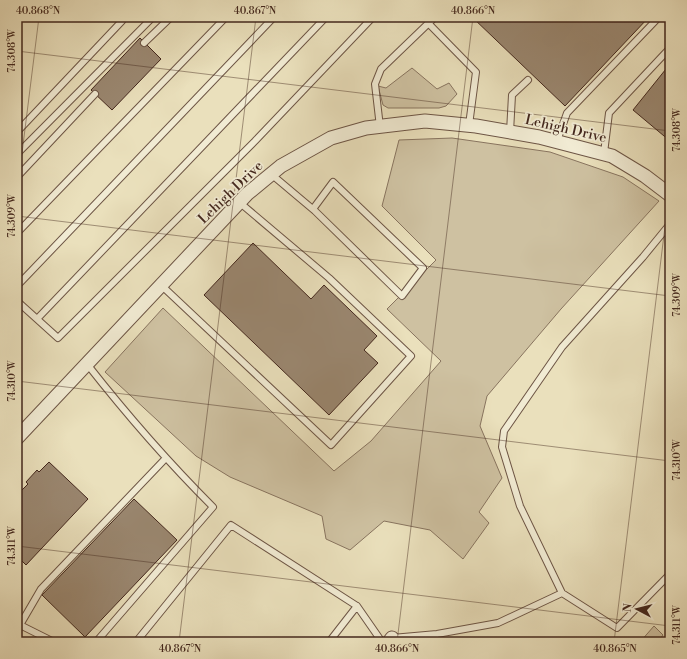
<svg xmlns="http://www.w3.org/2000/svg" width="687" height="659" font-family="'Libre Bodoni',serif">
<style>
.green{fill:#cec1a1;stroke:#88745f}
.building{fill:#9a8770;stroke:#43271d}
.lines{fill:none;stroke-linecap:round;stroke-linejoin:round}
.service-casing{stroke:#6d5545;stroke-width:8}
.minor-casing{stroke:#6d5545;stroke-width:15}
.service{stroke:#f1ebd3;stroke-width:6}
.minor{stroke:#f1ebd3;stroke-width:13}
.ticks{fill:none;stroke:#43271d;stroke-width:1;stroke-opacity:0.45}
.labels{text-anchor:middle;stroke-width:3.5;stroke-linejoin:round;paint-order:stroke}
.street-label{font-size:14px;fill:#43271d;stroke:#f1ebd3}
.neatline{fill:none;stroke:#43271d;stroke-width:1.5}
.ticks-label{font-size:10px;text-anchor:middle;fill:#43271d}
</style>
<rect width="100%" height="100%" fill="#eae0bc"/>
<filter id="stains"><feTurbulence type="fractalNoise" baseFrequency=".005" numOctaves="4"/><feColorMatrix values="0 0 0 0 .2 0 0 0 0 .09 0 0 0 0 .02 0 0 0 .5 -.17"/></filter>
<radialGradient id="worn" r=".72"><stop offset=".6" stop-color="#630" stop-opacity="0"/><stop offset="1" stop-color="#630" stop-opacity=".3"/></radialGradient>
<path class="green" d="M412,68L437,89L449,83L457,94L446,106L439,108H388L383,105L378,86L386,88Z
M452,138L550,152L623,177L659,201L561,309L487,396L480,426L502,478L479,512L489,523L463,559L430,530L384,521L350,550L326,539L322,516L230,477L196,456L105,372L163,308L334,471L371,441L441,361L387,309L436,260L382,206L399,140Z
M654,626L663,635L658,642H640Z"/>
<path class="building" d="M472,17H649L565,106Z
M140,38L161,59L112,110L91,90Z
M670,64V141L633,110Z
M253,243L311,299L324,285L377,336L364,350L378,363L329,415L204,295Z
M49,462L88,499L26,565L17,556V495L28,484L26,482L37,470L39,472Z
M134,499L177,540L85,637L42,595Z"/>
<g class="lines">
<g class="service-casing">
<path id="service" d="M429,24L476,72L469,125
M144,43L171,17
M380,127L375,84L381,69L435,17
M17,132L122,21
M510,132L512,95L528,80
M557,141L567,113L659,17
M604,153L609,113L670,48
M17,154L153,17
M271,174L315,211L402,296L423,268L333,182L313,209
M17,177L95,94
M17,233L226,17
M161,285L331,445L411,356L329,278L239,202
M17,286L274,17
M17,301L58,338L255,141L373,17
M37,319L326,17
M87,364C127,415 167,461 213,507L96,642
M562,593L520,506L502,447L504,431L562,347L643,257L670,224
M357,606L382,642
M392,638L437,634L498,623L562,593L617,628L670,574
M54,642L20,625L41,589L165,459
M136,642L231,525L357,606L329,642"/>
</g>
<g class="minor-casing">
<path id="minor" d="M17,438L247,194L281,166L331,138L366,128L425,121L476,126L539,137L612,156L645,176L670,195
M389,642L392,638"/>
</g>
<use href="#service" class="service"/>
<use href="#minor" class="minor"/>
</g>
<path class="ticks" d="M17,51L670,131M17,193L39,17M17,216L670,296M17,381L670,461M17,546L670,626M179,642L256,17M397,642L473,17M614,642L670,186"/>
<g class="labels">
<g class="street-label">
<text transform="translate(566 128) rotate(13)" y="5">Lehigh Drive</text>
<text transform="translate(230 192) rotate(-44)" y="5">Lehigh Drive</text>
</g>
</g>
<rect width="687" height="659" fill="none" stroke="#eae0bc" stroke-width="44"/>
<g transform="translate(637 609) rotate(277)" stroke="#f1ebd3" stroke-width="3" paint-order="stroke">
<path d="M0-3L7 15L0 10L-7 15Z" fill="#43271d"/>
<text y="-6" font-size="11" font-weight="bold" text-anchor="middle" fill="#43271d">N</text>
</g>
<rect x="22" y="22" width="643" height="615" class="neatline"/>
<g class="ticks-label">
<text x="38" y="14">40.868°N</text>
<text x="255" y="14">40.867°N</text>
<text x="473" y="14">40.866°N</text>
<text transform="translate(11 51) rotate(-90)" y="4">74.308°W</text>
<text transform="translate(676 130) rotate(-90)" y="4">74.308°W</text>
<text transform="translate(11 216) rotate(-90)" y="4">74.309°W</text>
<text transform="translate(676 295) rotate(-90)" y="4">74.309°W</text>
<text transform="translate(11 381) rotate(-90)" y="4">74.310°W</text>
<text transform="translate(676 460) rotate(-90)" y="4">74.310°W</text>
<text transform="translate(11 546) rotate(-90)" y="4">74.311°W</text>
<text transform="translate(676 625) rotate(-90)" y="4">74.311°W</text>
<text x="180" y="652">40.867°N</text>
<text x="397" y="652">40.866°N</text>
<text x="615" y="652">40.865°N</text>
</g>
<rect width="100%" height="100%" filter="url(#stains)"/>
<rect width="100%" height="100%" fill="url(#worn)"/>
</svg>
